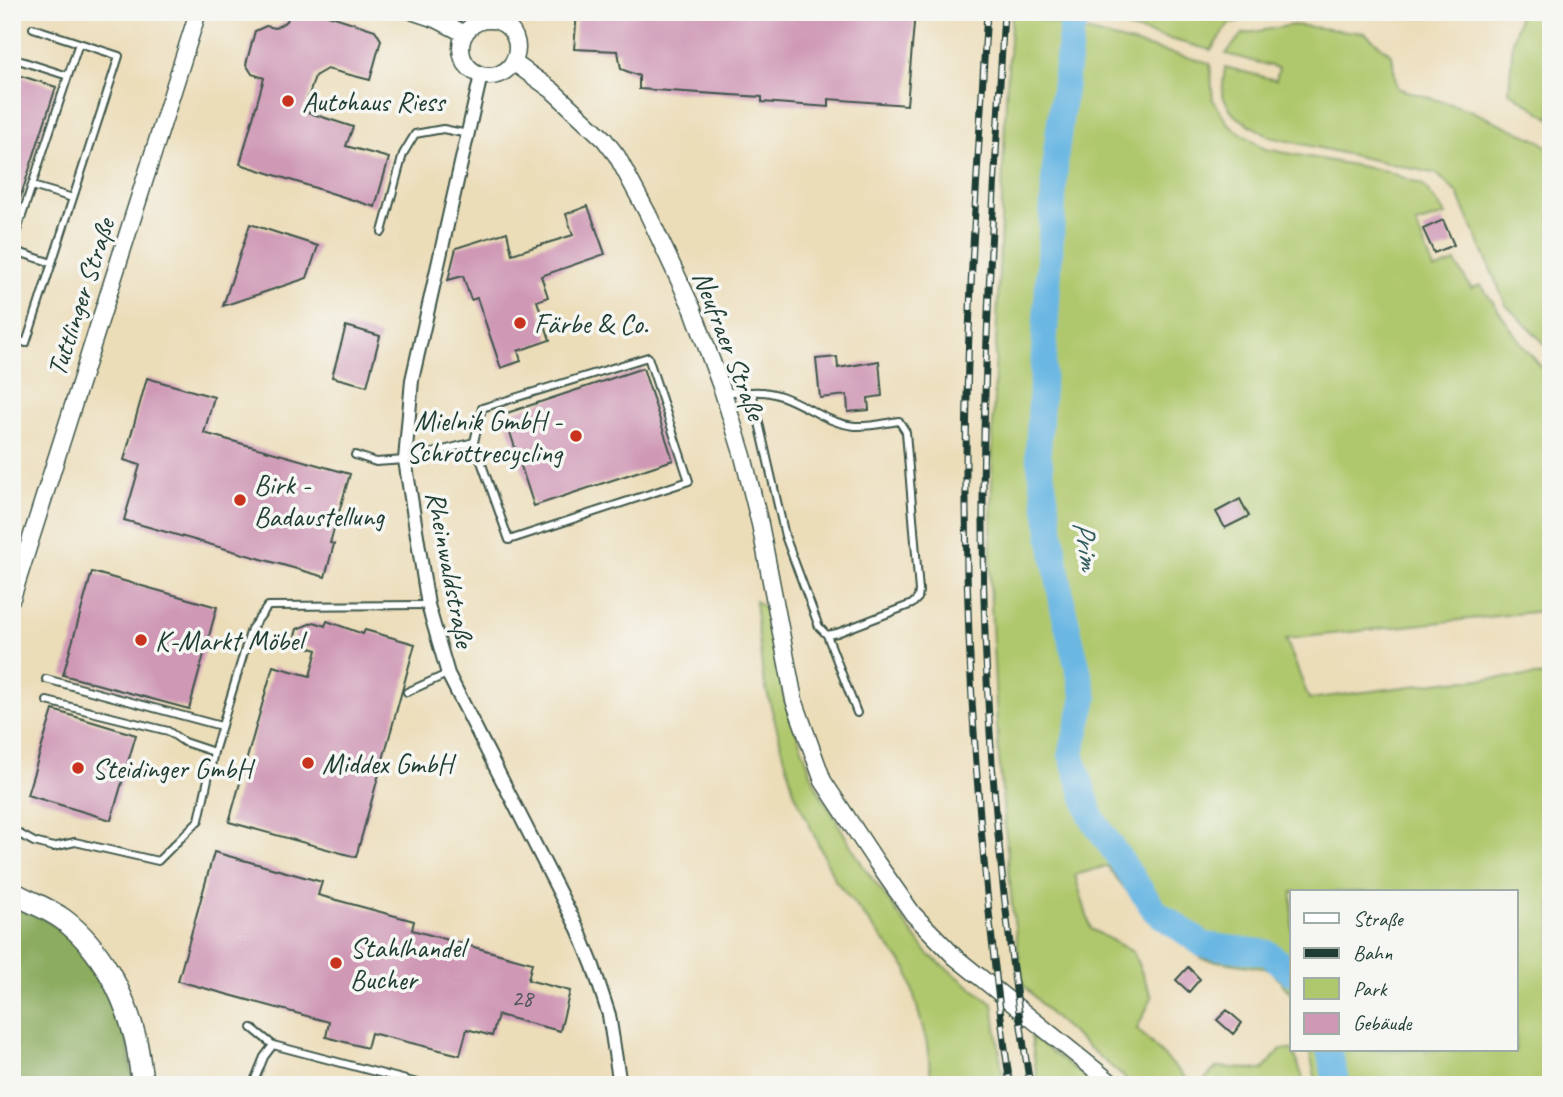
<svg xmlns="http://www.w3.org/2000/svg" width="1563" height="1097" font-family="Caveat,sans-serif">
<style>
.green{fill:#b0c86d;stroke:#688250;stroke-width:2;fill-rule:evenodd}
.forest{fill:#8cac60;stroke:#56744a;stroke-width:2}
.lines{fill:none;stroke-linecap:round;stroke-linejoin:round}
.river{stroke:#6ab7e3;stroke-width:26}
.building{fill:#cf99b6}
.service-casing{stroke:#3e5548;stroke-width:10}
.minor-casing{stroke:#3e5548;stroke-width:16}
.tertiary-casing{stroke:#3e5548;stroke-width:19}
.primary-casing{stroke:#3e5548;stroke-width:24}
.service{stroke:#fff;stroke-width:6}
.minor{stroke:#fff;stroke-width:12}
.tertiary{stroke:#fff;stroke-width:16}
.primary{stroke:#fff;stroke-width:21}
.rail-casing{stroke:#1f3d34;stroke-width:7}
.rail{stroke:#f6f6f2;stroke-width:4.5;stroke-dasharray:13;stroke-linecap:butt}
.poi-dot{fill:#c8321e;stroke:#f6f6f2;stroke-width:2.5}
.labels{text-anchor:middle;stroke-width:7;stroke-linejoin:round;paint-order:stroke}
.number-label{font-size:24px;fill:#4b5454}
.poi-label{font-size:28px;fill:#1f3d34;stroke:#f6f6f2;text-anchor:start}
.street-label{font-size:28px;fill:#1f3d34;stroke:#f6f6f2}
.water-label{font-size:30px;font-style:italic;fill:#325c60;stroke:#f6f6f2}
</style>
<rect width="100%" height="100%" fill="#f6f6f2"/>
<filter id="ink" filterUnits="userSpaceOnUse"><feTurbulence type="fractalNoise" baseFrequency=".0143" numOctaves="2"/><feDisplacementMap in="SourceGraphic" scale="14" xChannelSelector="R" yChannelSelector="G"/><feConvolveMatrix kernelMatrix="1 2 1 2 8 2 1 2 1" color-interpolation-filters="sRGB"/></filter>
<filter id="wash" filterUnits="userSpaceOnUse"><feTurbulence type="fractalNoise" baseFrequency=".00686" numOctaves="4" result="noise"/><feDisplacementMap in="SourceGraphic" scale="28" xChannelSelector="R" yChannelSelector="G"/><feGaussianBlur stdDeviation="1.57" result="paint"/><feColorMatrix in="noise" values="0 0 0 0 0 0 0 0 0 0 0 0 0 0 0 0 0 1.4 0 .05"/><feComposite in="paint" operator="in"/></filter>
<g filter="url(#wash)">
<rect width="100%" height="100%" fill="#ecddb9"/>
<path class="green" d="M1012,12L1210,63L1213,100L1229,125L1265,149L1386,171L1423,185L1446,215L1416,224L1434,270L1455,262L1471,288L1481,285L1523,346L1551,378V610L1286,639L1309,699L1452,681L1551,675V1085H1317L1309,1050H1516V892H1292V995L1270,969L1203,959L1148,918L1107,866L1075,875L1091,929L1133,952L1152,997L1137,1029L1193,1085H1133L1052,1016L1023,984L1012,906L998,746L990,584L993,421L1006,97ZM1240,499L1249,516L1225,528L1217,512Z
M1068,12H1263L1228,25L1211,50Z
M1520,12H1551V119L1509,91L1513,41Z
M1293,25L1365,33L1392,55L1397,88L1467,109L1540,141L1551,150V350L1506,305L1458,194L1437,174L1270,137L1234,115L1222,95L1225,67L1276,80L1279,68L1226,54L1242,34Z
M755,601L766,608L785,701L816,786L863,866L928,954L993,1004L1004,1085H932L927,1044L907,969L835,880L794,792L763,677Z
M1031,1036L1095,1085H1038Z
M1281,1049L1293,1050L1304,1081L1309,1085H1199L1217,1067L1263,1070Z"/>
<path class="forest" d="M12,908C71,918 113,981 126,1036C130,1052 131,1069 133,1085H12Z"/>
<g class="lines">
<path class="river" d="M1082,12L1072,28L1056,152L1038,452L1063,608L1085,698L1071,754L1092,818L1155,911L1204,945L1268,953L1292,973
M1329,1050L1337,1085"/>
</g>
<g id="blocks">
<path class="building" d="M290,12H319L375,30L381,40L370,80L327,69L315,76L304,111L353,127L346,146L389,158L375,207L240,164L264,78L252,74L246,64L255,31L266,26L275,28L287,21Z
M577,12H915L907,105L829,99V107L762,102V97L639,89V76L621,69L618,51L574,49Z
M12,73L56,87L15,214H12Z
M588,206L605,254L541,276L548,297L537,301L550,340L518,351L521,361L501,368L477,298L471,300L463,276L448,280L456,248L507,232L512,254L573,235L566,214Z
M1443,220L1454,245L1434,253L1423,229Z
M250,224L318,246L307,278L223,306Z
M346,326L380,336L367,386L332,377Z
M837,357L838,368L879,361L882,396L868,398L869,410L848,412L847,395L820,398L816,359Z
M643,368L673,460L534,506L504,414Z
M147,378L214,397L204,433L350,474L330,543L334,544L325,577L124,520L140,465L124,460Z
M1240,499L1249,516L1225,528L1216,512Z
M92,572L217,607L189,709L63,675Z
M327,621L363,634L365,630L415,644L356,857L229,822L273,666L310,676L317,650L293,643L297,629L314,622L325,626Z
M53,710L136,735L111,820L27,795Z
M214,852L322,882L318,895L414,921L412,930L532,963L528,980L570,991L560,1031L498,1015L492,1036L467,1029L460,1055L371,1033L367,1048L326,1037L329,1022L178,981Z
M1188,967L1200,979L1189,992L1176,980Z
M1227,1010L1242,1023L1233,1034L1217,1020Z"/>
</g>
</g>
<g filter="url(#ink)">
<use href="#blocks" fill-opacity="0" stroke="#3e5548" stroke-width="2"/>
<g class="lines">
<g class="service-casing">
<path id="service" d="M12,58L68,76L12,246
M68,76L79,43
M32,186L73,198
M382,232L403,154L415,134L443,129L468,134
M12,250L52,263
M12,338L26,343L119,56L33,28
M725,392H752L785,536L819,627L827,635L837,633L912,604L918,598L919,591L906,432L899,421C885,423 869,427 855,426C818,423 792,389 752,392
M355,455L376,462L405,460L474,442L509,540L689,481L648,357L482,408L474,442
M827,635L857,713
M46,679L221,726
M407,692L447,674
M47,701L168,731L184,742L214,752
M12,817L14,831L34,842L53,847L75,842L158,861L199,820L214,752L251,629L268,606L428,605
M252,1028L273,1045L425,1085
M255,1079L264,1057L273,1045"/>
</g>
<g class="minor-casing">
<path id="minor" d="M481,75L412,380L405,460L428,605L448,674L578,929L593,966L609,1015L620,1085"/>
</g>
<g class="tertiary-casing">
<path id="tertiary" d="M414,12L438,20L465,34
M461 48a28 28 0 1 1 56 0a28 28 0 1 1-56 0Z
M513,62L552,90L604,139L617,156L648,214L693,310L723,392L743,456L760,524L794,700L823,781L875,860L913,914L955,957L1114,1085
M12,598L198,12"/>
</g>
<g class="primary-casing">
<path id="primary" d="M12,892C29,902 48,908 64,920C101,948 124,994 135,1037C139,1053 140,1069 143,1085"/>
</g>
<use href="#service" class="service"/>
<use href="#minor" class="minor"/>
<use href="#tertiary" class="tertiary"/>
<use href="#primary" class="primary"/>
<g class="rail-casing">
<path id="rail" d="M987,12C977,176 965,340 966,503C967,698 983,892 1010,1085
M1004,12C995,176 984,340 983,504C982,698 999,893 1030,1085"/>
</g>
<use href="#rail" class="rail"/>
</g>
</g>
<g class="poi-dot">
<circle cx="288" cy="101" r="7"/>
<circle cx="520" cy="323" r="7"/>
<circle cx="576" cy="436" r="7"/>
<circle cx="240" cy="500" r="7"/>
<circle cx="141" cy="640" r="7"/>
<circle cx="308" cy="763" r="7"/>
<circle cx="78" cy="768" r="7"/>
<circle cx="336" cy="963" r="7"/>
</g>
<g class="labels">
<g class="number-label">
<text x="522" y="1006">28</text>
</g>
<g class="poi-label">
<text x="302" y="111">Autohaus Riess</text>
<text x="534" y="333">Färbe &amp; Co.</text>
<text x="562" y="430" text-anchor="end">Mielnik GmbH -<tspan x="562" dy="32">Schrottrecycling</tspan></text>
<text x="254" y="494">Birk -<tspan x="254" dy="32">Badaustellung</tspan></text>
<text x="155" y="650">K-Markt Möbel</text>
<text x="322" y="773">Middex GmbH</text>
<text x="92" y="778">Steidinger GmbH</text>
<text x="350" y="957">Stahlhandel<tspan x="350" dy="32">Bucher</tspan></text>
</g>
<g class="street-label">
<text transform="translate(80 297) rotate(-72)" y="10">Tuttlinger Straße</text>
<text transform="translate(730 345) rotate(69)" y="10">Neufraer Straße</text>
<text transform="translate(451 569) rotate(79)" y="10">Rheinwaldstraße</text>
</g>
<g class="water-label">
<text transform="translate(1087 545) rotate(81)" y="10">Prim</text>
</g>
</g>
<rect width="1563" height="1097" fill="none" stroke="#f6f6f2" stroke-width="42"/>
<rect x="1290" y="890" width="228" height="161" fill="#f6f6f2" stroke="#a0aca6" stroke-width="2"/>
<rect x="1304" y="913" width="35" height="10" fill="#ffffff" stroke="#a0aca6" stroke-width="2"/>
<text x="1353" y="926" font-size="21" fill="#1f3d34">Straße</text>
<rect x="1304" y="948" width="35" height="10" fill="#1f3d34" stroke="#a0aca6" stroke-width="2"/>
<text x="1353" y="960" font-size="21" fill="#1f3d34">Bahn</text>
<rect x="1304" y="978" width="35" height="21" fill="#b0c86d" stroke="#a0aca6" stroke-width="2"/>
<text x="1353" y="996" font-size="21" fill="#1f3d34">Park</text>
<rect x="1304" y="1013" width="35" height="21" fill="#cf99b6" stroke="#a0aca6" stroke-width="2"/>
<text x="1353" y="1030" font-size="21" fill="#1f3d34">Gebäude</text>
</svg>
